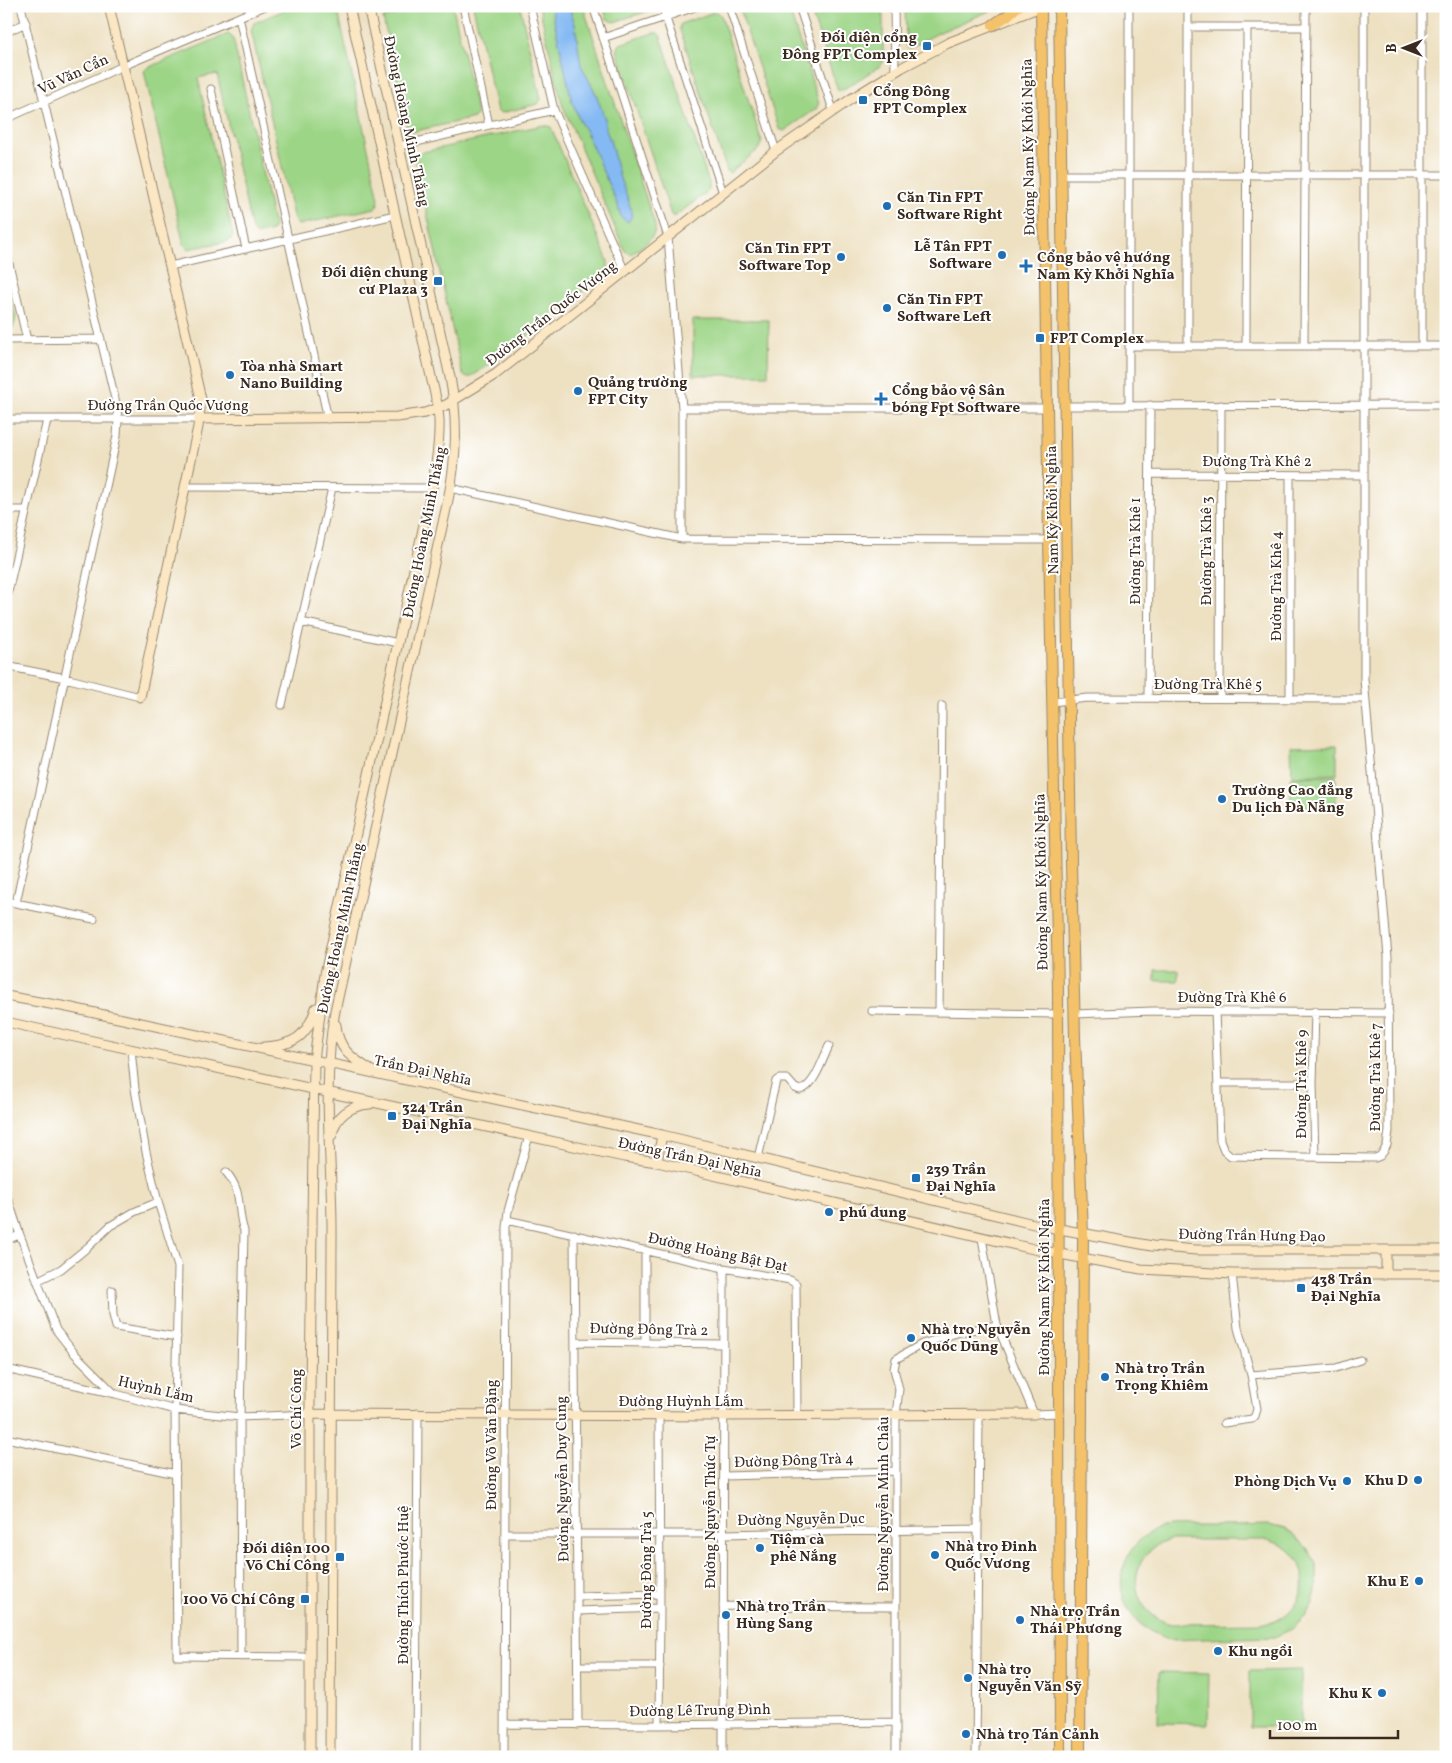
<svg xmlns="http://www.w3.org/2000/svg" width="1452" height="1763" font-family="Vollkorn,serif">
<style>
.green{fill:#9dd587;stroke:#6c8052;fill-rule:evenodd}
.water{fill:#84b9f3;stroke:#607288}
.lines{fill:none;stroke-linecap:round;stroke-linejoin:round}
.street-casing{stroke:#948670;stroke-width:9}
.secondary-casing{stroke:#948670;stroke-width:11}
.primary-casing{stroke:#948670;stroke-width:12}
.street{stroke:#fff;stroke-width:7}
.secondary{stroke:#fbe7c3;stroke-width:9}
.primary{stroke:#f4c26a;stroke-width:10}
.poi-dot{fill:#1f6fb2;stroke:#fff;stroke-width:2}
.labels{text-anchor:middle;stroke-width:4;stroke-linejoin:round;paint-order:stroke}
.poi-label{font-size:15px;font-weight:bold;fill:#3b2a1e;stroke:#fff;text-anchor:start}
.street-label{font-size:15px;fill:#3b2a1e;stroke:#fff}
</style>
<rect width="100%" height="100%" fill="#fff"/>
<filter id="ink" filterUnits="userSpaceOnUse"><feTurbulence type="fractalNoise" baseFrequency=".02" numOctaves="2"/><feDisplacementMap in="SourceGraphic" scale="10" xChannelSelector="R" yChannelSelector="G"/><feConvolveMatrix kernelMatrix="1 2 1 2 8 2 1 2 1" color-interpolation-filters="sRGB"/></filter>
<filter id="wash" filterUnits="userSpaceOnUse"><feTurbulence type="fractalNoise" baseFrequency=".0096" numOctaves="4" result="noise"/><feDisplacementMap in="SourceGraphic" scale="20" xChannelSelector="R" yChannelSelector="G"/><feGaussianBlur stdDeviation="1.12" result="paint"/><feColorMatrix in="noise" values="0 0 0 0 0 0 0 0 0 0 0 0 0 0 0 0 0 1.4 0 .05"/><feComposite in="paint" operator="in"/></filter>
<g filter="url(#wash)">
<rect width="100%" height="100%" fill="#eee1c2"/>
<path class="green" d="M294,6H337L379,199L378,204L375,208L298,225L294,220L251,30L254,23Z
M434,6L453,7L477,114L474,118L411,132L408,131L383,18Z
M473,6H520L541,99L538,104L501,113L497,111Z
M539,6H583L655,225C657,239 640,247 631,254L625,251L562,104Z
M603,6H651V7L648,11L614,22L607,19Z
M740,6H788L819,103L816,109L784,131L779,129L740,10Z
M809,6H883V63L880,66L842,90H838Z
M905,6H1001L940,32L908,49L906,47Z
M714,12L719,13L721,16L762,142L758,150L729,173L727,171L680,30V25L683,23Z
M653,33H658L661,37L709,183V190L707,192L674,217L671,215L617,50L620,44Z
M228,34L233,38L274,226L272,231L259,234H255L252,230L217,74L198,78L233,236L229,241L188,249L184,245L144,71L147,68Z
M543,125L551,127L608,261V269L606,272L503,355L471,377H465L462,373L414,154Z
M6,280L16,318L13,328L6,332Z
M693,320H769L768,375H693Z
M1337,745V774L1292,776L1291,746Z
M1336,776V806L1291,807L1290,777Z
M1155,970H1178V981H1155Z
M1269,1525L1285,1529L1295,1536L1307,1548L1317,1564V1585L1313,1603L1305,1617L1292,1629L1274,1637L1171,1640C1156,1635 1143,1629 1133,1616C1108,1585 1126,1538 1162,1527C1171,1525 1183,1526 1193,1526C1218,1526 1244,1526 1269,1525ZM1170,1540H1268C1277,1543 1288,1547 1294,1555C1315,1579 1298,1615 1270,1623L1171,1624C1126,1612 1124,1553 1170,1540Z
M1301,1670V1727H1250V1671Z
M1159,1672L1209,1673L1208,1724L1158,1723Z"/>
<path class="water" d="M551,6H569L575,24L581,65L596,94L605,119L606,130L610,140L620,179L627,196L632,213L631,218L628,222L621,217L618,206L585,130C578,121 577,112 572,102Z"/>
</g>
<g filter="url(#ink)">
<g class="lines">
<g class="street-casing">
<path id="street" d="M463,6L489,125
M530,6L554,110L625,272
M593,6L668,237L682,408V539
M662,6L723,193
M729,6L776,151
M799,6L833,110
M894,6L895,72
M1422,6V346
M369,11L390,6
M239,17L328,419
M1188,27H1306
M6,32L26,23
M603,38L698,6
M211,89L246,249
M6,119L123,66L265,6
M399,146L554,110
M1062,175H1446
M6,251L27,340
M170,266L395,215
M6,340L101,339
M1129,346H1446
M1188,346V6
M1246,346L1247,27
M1304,346L1306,6
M1129,405V6
M1065,406L1446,405
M682,408H1047
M6,419H200
M1150,474L1364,475
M186,487L432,488
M450,488L682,539L1049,540
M6,510H26
M6,601L47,420
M301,622L398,643
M6,666L65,678L140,697
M1148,698L1150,405
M1220,698L1221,405
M1290,699V475
M1052,702L1088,698L1365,699
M282,705L332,488
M6,901L94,919
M16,903L117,436L118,420L117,407L21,6
M872,1011L1058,1014
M939,1011L942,706
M1215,1011L1220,1140L1224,1150L1231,1156L1375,1158L1380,1156L1384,1151L1387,1145L1389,1131L1388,957L1364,679V6
M1074,1014L1153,1011L1389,1013
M131,1049L135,1089L146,1152L158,1202L178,1267L175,1410L177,1656L310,1657
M1218,1083H1313
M1315,1156L1313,1083L1315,1011
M758,1158L776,1081L779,1079H787L795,1088L800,1090C814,1088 823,1058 829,1046
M226,1172C244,1193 236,1208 244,1231L240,1417L241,1657
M6,1193L20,1235L56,1330L75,1354L114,1393
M507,1220L724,1268L790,1280L796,1284L797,1415
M574,1234L578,1725
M982,1238L997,1325L1034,1414L1060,1413
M6,1240L20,1235
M37,1281L61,1269L88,1247L110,1226L134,1212L158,1202
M112,1290L113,1315L116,1327L177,1337
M575,1342L724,1344
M645,1342V1250
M6,1369L116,1394L175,1410L240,1417L310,1414
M1251,1375L1336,1368L1360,1360
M659,1415L660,1608L659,1725
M1224,1423L1252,1419L1255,1416L1257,1409L1251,1375L1238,1328L1232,1274
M6,1438L176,1474
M724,1476L896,1471
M505,1534H724L977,1529
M578,1596L660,1594
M723,1606L896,1607
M578,1611L660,1608
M578,1666H660
M504,1724L659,1725L896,1722
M416,1757L418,1413
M504,1757L506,1227L508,1211L529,1136
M723,1757L724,1268
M896,1757V1415L899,1389L894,1369L896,1359L922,1344L960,1332L997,1325
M976,1757L979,1415"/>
</g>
<g class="secondary-casing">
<path id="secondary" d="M109,6L201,399L198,427L140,697
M200,419L397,417L425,413L446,405L496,374L776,151L851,99L901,68L948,43L1043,6
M6,996L67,1007L662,1135L1038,1225L1152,1246L1196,1250H1446
M6,1022L624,1157L657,1162L1038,1250L1141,1269L1232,1274H1446
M336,1025C338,1050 353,1059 372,1071
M264,1047C294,1045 307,1037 316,1008
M332,1135C335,1116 351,1105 370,1104
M657,1162L662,1135
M1386,1250V1273
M310,1414L724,1416L1034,1414
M310,1757V1392L314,1061L325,974L432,488C436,466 440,442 439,419C438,406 435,393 432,381L349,6
M330,1757C331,1585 331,1412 332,1240C333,1164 321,1086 335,1011L448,500C457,457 458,420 450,377L368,6"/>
</g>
<g class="primary-casing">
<path id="primary" d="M1041,6L1049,540L1058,990L1060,1757
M1059,6L1071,862L1075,1037L1083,1233L1080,1757
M993,25L1008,15L1018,6"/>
</g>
<use href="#street" class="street"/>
<use href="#secondary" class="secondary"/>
<use href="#primary" class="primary"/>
</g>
</g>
<g class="poi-dot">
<rect x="922" y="41" width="10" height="10" rx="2.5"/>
<rect x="858" y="95" width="10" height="10" rx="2.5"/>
<circle cx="887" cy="206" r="5"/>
<circle cx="1002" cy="255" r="5"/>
<circle cx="841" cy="257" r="5"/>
<path d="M1023.5 258.5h5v5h5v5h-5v5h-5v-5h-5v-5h5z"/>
<rect x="433" y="276" width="10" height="10" rx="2.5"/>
<circle cx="887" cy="308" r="5"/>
<rect x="1035" y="333" width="10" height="10" rx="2.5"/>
<circle cx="230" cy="375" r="5"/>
<circle cx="578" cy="391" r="5"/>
<path d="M878.5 391.5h5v5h5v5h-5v5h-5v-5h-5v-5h5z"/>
<circle cx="1222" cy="799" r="5"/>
<rect x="387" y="1111" width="10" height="10" rx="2.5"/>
<rect x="911" y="1173" width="10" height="10" rx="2.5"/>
<circle cx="829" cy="1212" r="5"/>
<rect x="1296" y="1283" width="10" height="10" rx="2.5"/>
<circle cx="911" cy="1338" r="5"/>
<circle cx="1105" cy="1377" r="5"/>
<circle cx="1418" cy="1480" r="5"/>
<circle cx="1347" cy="1481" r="5"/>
<circle cx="760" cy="1548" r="5"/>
<circle cx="935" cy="1555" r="5"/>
<rect x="335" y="1552" width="10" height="10" rx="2.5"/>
<circle cx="1419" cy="1581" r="5"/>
<rect x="300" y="1594" width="10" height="10" rx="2.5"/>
<circle cx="726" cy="1615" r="5"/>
<circle cx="1020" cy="1620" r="5"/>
<circle cx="1218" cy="1651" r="5"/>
<circle cx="968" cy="1678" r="5"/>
<circle cx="1382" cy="1693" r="5"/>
<circle cx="966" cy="1734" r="5"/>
</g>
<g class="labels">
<g class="poi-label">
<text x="917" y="42" text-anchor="end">Đối diện cổng<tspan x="917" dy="17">Đông FPT Complex</tspan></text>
<text x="873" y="96">Cổng Đông<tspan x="873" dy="17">FPT Complex</tspan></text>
<text x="897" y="202">Căn Tin FPT<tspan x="897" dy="17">Software Right</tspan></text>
<text x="992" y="251" text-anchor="end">Lễ Tân FPT<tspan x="992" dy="17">Software</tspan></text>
<text x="831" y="253" text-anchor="end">Căn Tin FPT<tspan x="831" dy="17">Software Top</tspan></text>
<text x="1037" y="262">Cổng bảo vệ hướng<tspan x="1037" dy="17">Nam Kỳ Khởi Nghĩa</tspan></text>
<text x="428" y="277" text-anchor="end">Đối diện chung<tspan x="428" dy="17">cư Plaza 3</tspan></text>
<text x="897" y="304">Căn Tin FPT<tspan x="897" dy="17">Software Left</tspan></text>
<text x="1050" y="343">FPT Complex</text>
<text x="240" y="371">Tòa nhà Smart<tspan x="240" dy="17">Nano Building</tspan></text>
<text x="588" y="387">Quảng trường<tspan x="588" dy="17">FPT City</tspan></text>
<text x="892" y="395">Cổng bảo vệ Sân<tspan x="892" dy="17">bóng Fpt Software</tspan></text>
<text x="1232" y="795">Trường Cao đẳng<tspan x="1232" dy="17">Du lịch Đà Nẵng</tspan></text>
<text x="402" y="1112">324 Trần<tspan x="402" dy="17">Đại Nghĩa</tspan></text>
<text x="926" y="1174">239 Trần<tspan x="926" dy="17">Đại Nghĩa</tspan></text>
<text x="839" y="1217">phú dung</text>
<text x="1311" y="1284">438 Trần<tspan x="1311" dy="17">Đại Nghĩa</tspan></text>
<text x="921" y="1334">Nhà trọ Nguyễn<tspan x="921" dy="17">Quốc Dũng</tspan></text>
<text x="1115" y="1373">Nhà trọ Trần<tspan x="1115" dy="17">Trọng Khiêm</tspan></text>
<text x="1408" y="1485" text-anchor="end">Khu D</text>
<text x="1337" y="1486" text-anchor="end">Phòng Dịch Vụ</text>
<text x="770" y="1544">Tiệm cà<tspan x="770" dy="17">phê Nắng</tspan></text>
<text x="945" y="1551">Nhà trọ Đinh<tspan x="945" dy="17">Quốc Vương</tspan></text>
<text x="330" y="1553" text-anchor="end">Đối diện 100<tspan x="330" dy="17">Võ Chí Công</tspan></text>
<text x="1409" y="1586" text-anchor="end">Khu E</text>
<text x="295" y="1604" text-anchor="end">100 Võ Chí Công</text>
<text x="736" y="1611">Nhà trọ Trần<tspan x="736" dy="17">Hùng Sang</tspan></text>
<text x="1030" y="1616">Nhà trọ Trần<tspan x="1030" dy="17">Thái Phương</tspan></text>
<text x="1228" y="1656">Khu ngồi</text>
<text x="978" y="1674">Nhà trọ<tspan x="978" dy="17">Nguyễn Văn Sỹ</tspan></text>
<text x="1372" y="1698" text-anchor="end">Khu K</text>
<text x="976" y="1739">Nhà trọ Tán Cảnh</text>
</g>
<g class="street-label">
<text transform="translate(73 74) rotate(-25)" y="5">Vũ Văn Cẩn</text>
<text transform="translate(407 121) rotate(78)" y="5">Đường Hoàng Minh Thắng</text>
<text transform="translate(1028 147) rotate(-91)" y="5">Đường Nam Kỳ Khởi Nghĩa</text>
<text transform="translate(551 313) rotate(-38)" y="5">Đường Trần Quốc Vượng</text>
<text x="168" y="410">Đường Trần Quốc Vượng</text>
<text x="1257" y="466">Đường Trà Khê 2</text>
<text transform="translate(1052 510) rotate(-91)" y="5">Nam Kỳ Khởi Nghĩa</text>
<text transform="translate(424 532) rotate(-79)" y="5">Đường Hoàng Minh Thắng</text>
<text transform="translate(1135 551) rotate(-90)" y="5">Đường Trà Khê 1</text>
<text transform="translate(1206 551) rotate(-90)" y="5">Đường Trà Khê 3</text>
<text transform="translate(1276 586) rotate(-90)" y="5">Đường Trà Khê 4</text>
<text x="1208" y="689">Đường Trà Khê 5</text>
<text transform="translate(1041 882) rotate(-91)" y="5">Đường Nam Kỳ Khởi Nghĩa</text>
<text transform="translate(340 928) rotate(-78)" y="5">Đường Hoàng Minh Thắng</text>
<text x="1232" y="1002">Đường Trà Khê 6</text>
<text transform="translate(423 1070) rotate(12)" y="5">Trần Đại Nghĩa</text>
<text transform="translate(1375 1077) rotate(-90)" y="5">Đường Trà Khê 7</text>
<text transform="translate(1301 1084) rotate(-90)" y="5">Đường Trà Khê 9</text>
<text transform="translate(690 1157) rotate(12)" y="5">Đường Trần Đại Nghĩa</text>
<text transform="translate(1252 1235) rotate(1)" y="5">Đường Trần Hưng Đạo</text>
<text transform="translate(718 1252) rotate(12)" y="5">Đường Hoàng Bật Đạt</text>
<text transform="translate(1044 1287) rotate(-90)" y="5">Đường Nam Kỳ Khởi Nghĩa</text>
<text transform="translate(649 1329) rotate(1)" y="5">Đường Đông Trà 2</text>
<text transform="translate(156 1389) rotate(13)" y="5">Huỳnh Lắm</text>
<text x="681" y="1406">Đường Huỳnh Lắm</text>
<text transform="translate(296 1409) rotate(-90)" y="5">Võ Chí Công</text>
<text transform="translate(491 1445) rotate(-90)" y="5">Đường Võ Văn Đặng</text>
<text transform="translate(794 1460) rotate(-2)" y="5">Đường Đông Trà 4</text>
<text transform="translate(562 1479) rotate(-91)" y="5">Đường Nguyễn Duy Cung</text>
<text transform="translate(883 1504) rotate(-90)" y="5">Đường Nguyễn Minh Châu</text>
<text transform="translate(710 1512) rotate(-90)" y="5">Đường Nguyễn Thức Tự</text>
<text transform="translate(801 1519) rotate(-1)" y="5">Đường Nguyễn Dục</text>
<text transform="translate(646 1570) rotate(-90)" y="5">Đường Đông Trà 5</text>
<text transform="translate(403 1585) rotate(-90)" y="5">Đường Thích Phước Huệ</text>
<text transform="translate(700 1710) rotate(-1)" y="5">Đường Lê Trung Đình</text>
</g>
</g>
<rect width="1452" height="1763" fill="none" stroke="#fff" stroke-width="25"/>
<g transform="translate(1404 48) rotate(270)" stroke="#ffffff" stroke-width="4" paint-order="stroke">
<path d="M0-4L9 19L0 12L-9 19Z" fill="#3b2a1e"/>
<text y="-8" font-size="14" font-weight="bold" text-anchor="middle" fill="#3b2a1e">B</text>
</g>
<path d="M1270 1730v8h128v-8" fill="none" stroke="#3b2a1e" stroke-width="2.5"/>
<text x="1277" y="1730" font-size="15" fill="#3b2a1e" stroke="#ffffff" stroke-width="4" paint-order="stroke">100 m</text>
</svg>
